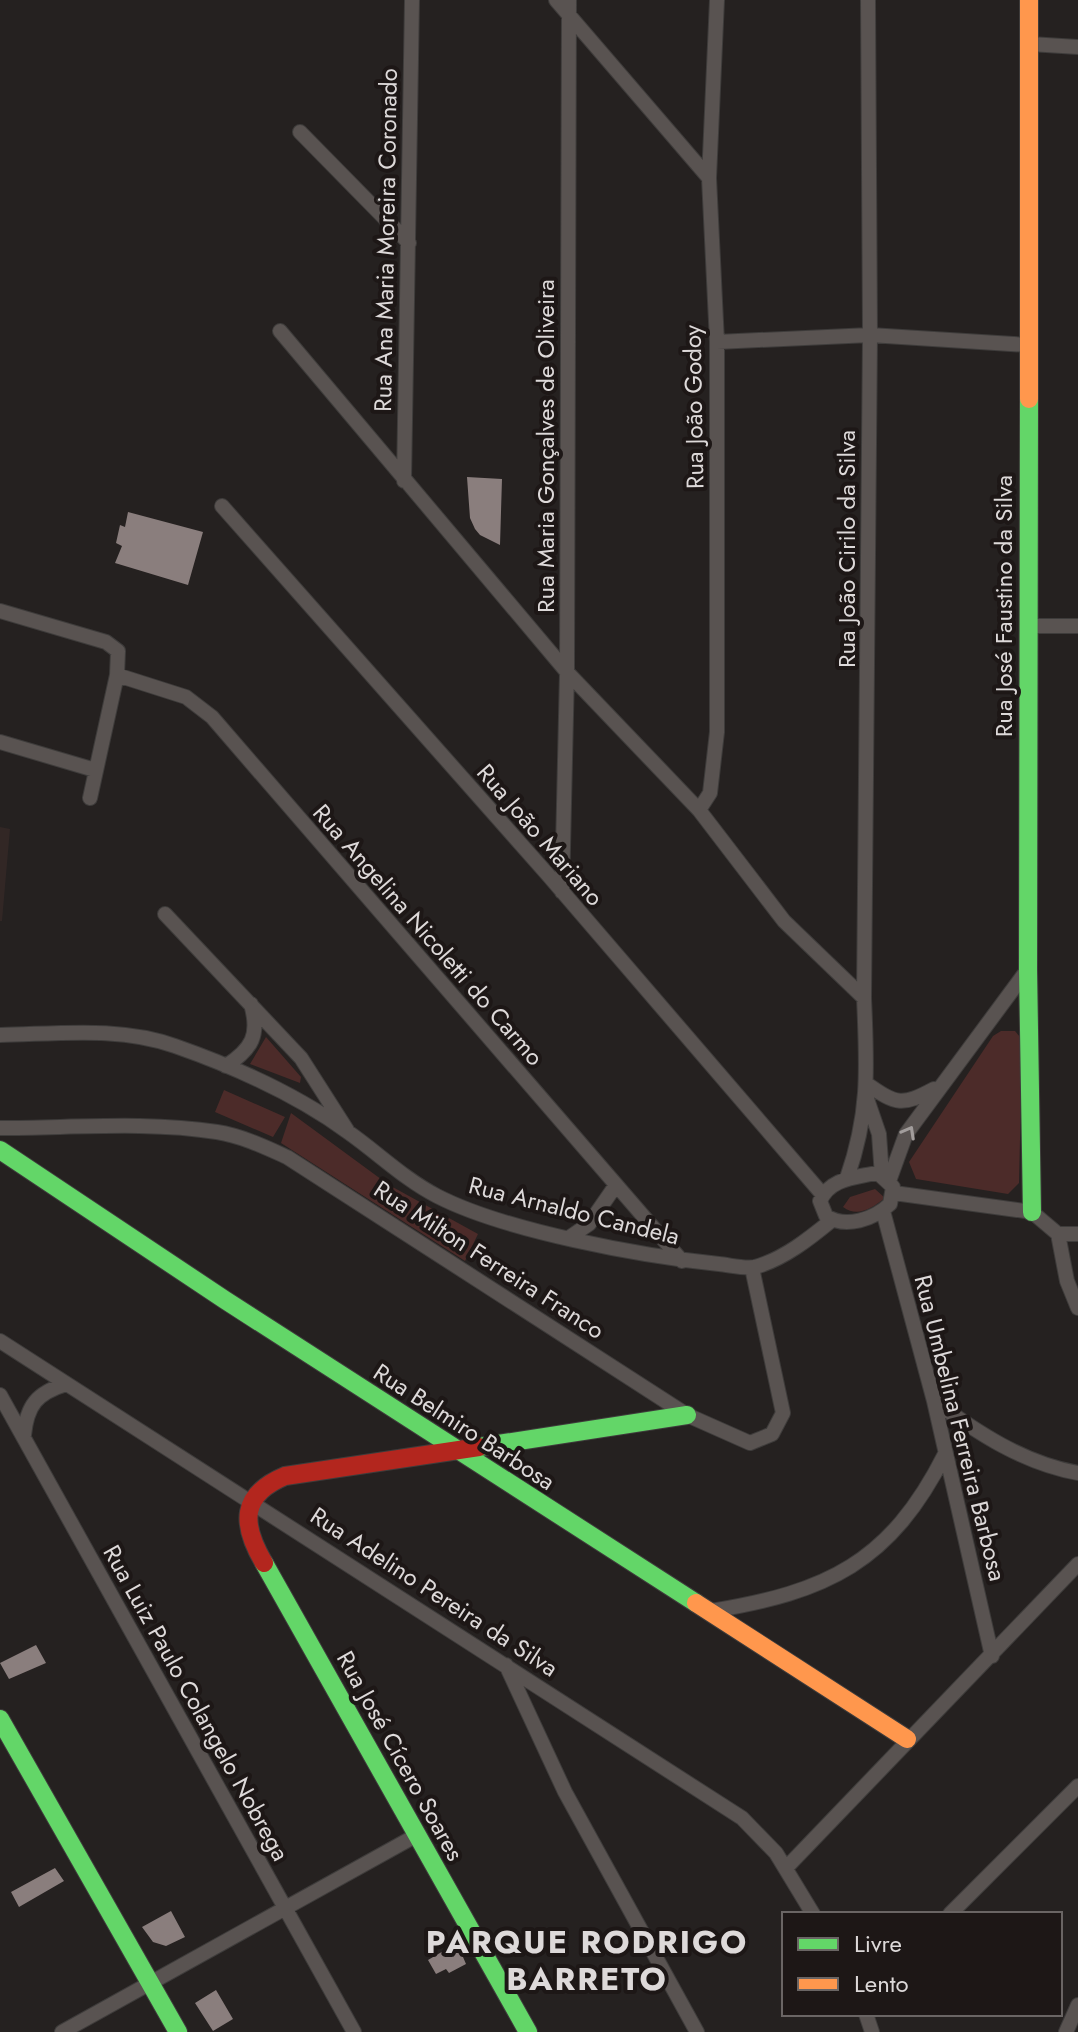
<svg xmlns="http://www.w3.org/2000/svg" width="1078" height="2032" font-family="Jost,sans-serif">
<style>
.built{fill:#322725}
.green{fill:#4c2b29}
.building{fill:#8a7e7d}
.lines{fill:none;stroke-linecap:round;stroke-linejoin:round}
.street-casing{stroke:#3e3c3b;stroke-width:16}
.fast-casing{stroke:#3e3c3b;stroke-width:20}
.slow-casing{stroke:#3e3c3b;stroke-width:20}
.jam-casing{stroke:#3e3c3b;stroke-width:20}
.street{stroke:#595351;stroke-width:14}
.fast{stroke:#63d668;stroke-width:18}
.slow{stroke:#ff974d;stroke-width:18}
.jam{stroke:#b3261e;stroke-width:18}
.oneway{stroke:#a29d9c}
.labels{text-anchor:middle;stroke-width:8;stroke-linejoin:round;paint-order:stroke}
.street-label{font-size:24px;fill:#ddd9d9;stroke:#1d1716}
.district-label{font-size:32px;font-weight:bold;letter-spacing:2px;fill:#ddd9d9;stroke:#1d1716}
</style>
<rect width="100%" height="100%" fill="#252120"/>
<path class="built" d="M0,827L10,829L2,921H0Z"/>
<path class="green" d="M1001,1031H1015L1020,1037L1022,1051L1019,1183L1008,1194L916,1179L909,1162L993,1036Z
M266,1037L301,1077L300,1083L250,1064Z
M224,1090L285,1117L273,1137L215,1112Z
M291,1113L389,1185L478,1234L465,1261L281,1143Z
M875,1189L885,1198C872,1208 858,1218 843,1207L850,1197Z"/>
<path class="building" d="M467,477L502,479L500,545L480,535L475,529L470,518Z
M128,512L203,532L188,585L115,563L122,546L116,543L120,525L125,527Z
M36,1645L46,1663L9,1679L0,1663Z
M55,1868L64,1881L19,1907L11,1892Z
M171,1911L185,1937L166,1946L153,1942L142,1927Z
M457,1943L466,1964L449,1973L446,1969L436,1974L428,1960Z
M216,1990L233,2019L213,2031L195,2003Z"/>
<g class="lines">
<g class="street-casing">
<path id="street" d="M556,0L709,178
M1030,44L1078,47
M300,132L409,243
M280,331L567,672L699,810L784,921L864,998
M717,342L870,335L1028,345
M404,481L412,0
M222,506L549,876L823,1195
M0,611L106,642L118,651L117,675L90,798
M1029,626H1078
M117,675L186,697L212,717L682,1261
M0,742L95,770
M699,810L710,793L717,732V342L709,178L717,0
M562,892L567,672L569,0
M165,914L301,1058L347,1130
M0,1035C57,1034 120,1026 175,1046C235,1067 296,1094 348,1132C378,1153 404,1179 437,1196C505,1231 641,1256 719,1264C730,1265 744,1269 755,1267C784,1259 810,1238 832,1220
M226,1066C252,1049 260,1035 251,1004
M867,1084C897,1105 902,1106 934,1089
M867,1099L879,1134L882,1176
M0,1128C71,1128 147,1121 217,1132C242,1136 265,1147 287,1157L687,1415L750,1443L772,1434L783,1413L752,1268
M871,1174H879L893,1187L890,1204C874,1219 846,1229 826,1216L820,1201C829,1180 851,1178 871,1174Z
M847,1178C870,1112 867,1067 864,998L870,335L868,0
M889,1181L906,1134L1028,969
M894,1193L1032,1212L1058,1234H1078
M883,1211L934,1401L992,1656
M1058,1234L1067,1281L1078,1308
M570,1237L589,1224L616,1185
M0,1341L742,1818L776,1853L813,1914
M0,1395L354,2032
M934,1401C978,1433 1023,1463 1078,1473
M24,1435C27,1405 37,1393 66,1384
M711,1611C827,1592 890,1563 945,1454
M506,1665L565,1792L697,2032
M786,1868L1078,1564
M950,1914L1078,1786
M866,2014L872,2032
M62,2032L417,1835
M1066,2032L1078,2005"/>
</g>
<g class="fast-casing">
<path id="fast" d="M1029,399L1028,969L1032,1212
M0,1150L225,1300L696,1603
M479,1447L687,1415
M264,1563L528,2032
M0,1719L178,2032"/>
</g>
<g class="slow-casing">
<path id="slow" d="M1029,399V0
M696,1603L907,1739"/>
</g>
<g class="jam-casing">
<path id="jam" d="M264,1563C241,1524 240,1495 285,1476L479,1447"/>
</g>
<use href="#street" class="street"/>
<use href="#fast" class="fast"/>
<use href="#slow" class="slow"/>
<use href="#jam" class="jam"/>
</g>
<defs><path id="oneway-chevron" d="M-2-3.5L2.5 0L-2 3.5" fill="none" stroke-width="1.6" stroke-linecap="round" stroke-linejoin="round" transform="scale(2)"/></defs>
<use class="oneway" href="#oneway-chevron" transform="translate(909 1132) rotate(-61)"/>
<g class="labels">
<g class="street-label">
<text transform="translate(386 240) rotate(-89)" y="8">Rua Ana Maria Moreira Coronado</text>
<text transform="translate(694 407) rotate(-91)" y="8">Rua João Godoy</text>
<text transform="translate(546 446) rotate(-90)" y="8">Rua Maria Gonçalves de Oliveira</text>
<text transform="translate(847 549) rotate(-90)" y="8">Rua João Cirilo da Silva</text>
<text transform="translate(1004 606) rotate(-90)" y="8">Rua José Faustino da Silva</text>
<text transform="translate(540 835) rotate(49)" y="8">Rua João Mariano</text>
<text transform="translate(428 935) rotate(49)" y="8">Rua Angelina Nicoletti do Carmo</text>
<text transform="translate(574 1211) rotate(14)" y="8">Rua Arnaldo Candela</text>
<text transform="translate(489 1260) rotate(33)" y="8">Rua Milton Ferreira Franco</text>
<text transform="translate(464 1427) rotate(33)" y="8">Rua Belmiro Barbosa</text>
<text transform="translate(960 1428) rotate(76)" y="8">Rua Umbelina Ferreira Barbosa</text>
<text transform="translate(434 1592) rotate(33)" y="8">Rua Adelino Pereira da Silva</text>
<text transform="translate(196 1703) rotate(61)" y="8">Rua Luiz Paulo Colangelo Nobrega</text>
<text transform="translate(400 1756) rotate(61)" y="8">Rua José Cícero Soares</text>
</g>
<g class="district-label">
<text x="587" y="1953">PARQUE RODRIGO<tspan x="587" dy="37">BARRETO</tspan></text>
</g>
</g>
<rect x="782" y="1912" width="280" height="104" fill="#1d1716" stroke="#6a6564" stroke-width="2"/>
<rect x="798" y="1938" width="40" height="12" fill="#63d668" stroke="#6a6564" stroke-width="2"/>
<text x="854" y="1952" font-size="24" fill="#ddd9d9">Livre</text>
<rect x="798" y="1978" width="40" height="12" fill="#ff974d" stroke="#6a6564" stroke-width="2"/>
<text x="854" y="1992" font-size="24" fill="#ddd9d9">Lento</text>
</svg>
